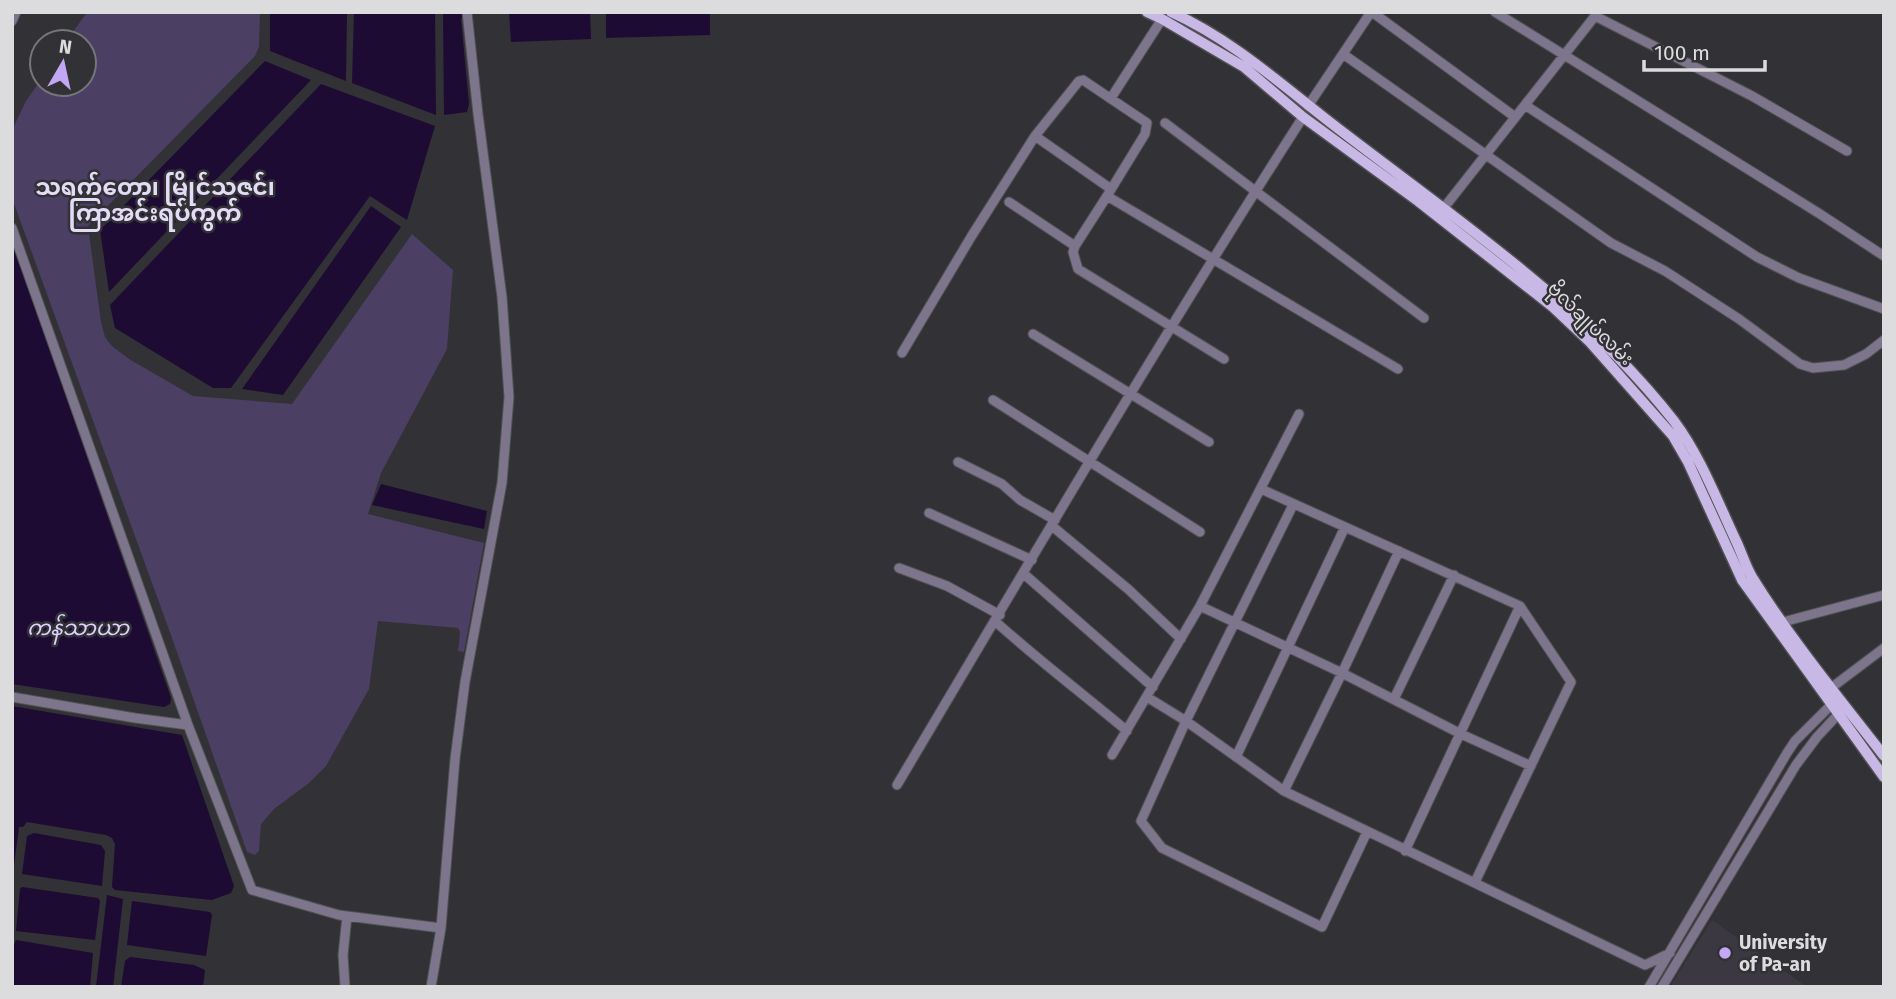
<svg xmlns="http://www.w3.org/2000/svg" width="1896" height="999" font-family="'Fira Sans','Noto Sans Myanmar',sans-serif">
<style>
.built{fill:#3b3842}
.green{fill:#4b3f63}
.water{fill:#1d0b34}
.lines{fill:none;stroke-linecap:round;stroke-linejoin:round}
.minor-casing{stroke:#515053;stroke-width:11}
.major-casing{stroke:#515053;stroke-width:13}
.minor{stroke:#7c758b;stroke-width:9}
.major{stroke:#c7b8e5;stroke-width:10}
.poi-dot{fill:#c2a8f3;stroke:#323135;stroke-width:2.5}
.labels{text-anchor:middle;stroke-width:5;stroke-linejoin:round;paint-order:stroke}
.street-label{font-size:19px;fill:#dcdbde;stroke:#323135}
.poi-label{font-size:19px;font-weight:bold;fill:#dcdbde;stroke:#323135;text-anchor:start}
.water-label{font-size:21px;font-style:italic;fill:#dfd1fe;stroke:#323135}
.quarter-label{font-size:23px;font-weight:bold;fill:#e4dbf7;stroke:#323135}
</style>
<rect width="100%" height="100%" fill="#323135"/>
<path class="built" d="M1712,920L1807,987H1670Z"/>
<path class="green" d="M87,12H260L259,47L255,56L88,226L101,322L105,337L112,346L129,359L193,396L292,404L412,234L453,270L447,349L381,473L368,514L484,543L464,652L458,651L460,632L458,628L378,621L369,689L326,766L309,783L274,809L261,824L259,851L255,855L247,852L172,638L12,198V130L26,101L42,78V84H84V42H66Z"/>
<path class="water" d="M270,12H347L346,81L270,51Z
M354,12H435L436,115L352,83Z
M443,12H460L464,15L461,19L469,104L467,112L444,115Z
M509,12H590L591,39L511,42Z
M606,12H710V35L606,38Z
M265,61L311,80L109,292L100,230Z
M321,84L435,126L407,220L370,196L231,388H213L115,328L110,305Z
M371,206L401,227L283,395L242,389Z
M12,242L171,698L170,704L164,707L12,684Z
M381,484L487,511L484,529L372,505Z
M12,706L182,735L234,886L231,893L212,900L115,890L112,887L115,844L112,838L106,835L27,822L23,827H19L12,881Z
M34,833L101,845L105,851L102,886L22,874L27,836Z
M22,887L98,898L100,901L95,940L16,931L20,889Z
M107,895L123,899L113,987H96Z
M132,901L210,912L212,915L206,956L127,945Z
M16,940L93,953L90,987L12,986V948Z
M130,957L194,965L205,970L203,987H121L125,961Z"/>
<g class="lines">
<g class="minor-casing">
<path id="minor" d="M1372,12L1515,117
M1495,12L1820,214L1884,256
M12,21L16,12
M1343,54L1611,243L1665,271L1739,319L1800,364L1813,368L1844,365L1866,354L1884,340
M1111,98L1162,19
M1525,105L1757,257L1799,278L1884,309
M1308,106L1371,12
M1165,123L1424,318
M1035,136L1111,189
M1107,196L1075,246L1073,252L1078,269L1224,359
M1009,202L1075,246
M1443,209L1595,16L1752,96L1847,151
M12,228L188,725L252,890L339,915L441,928
M1033,334L1209,442
M902,353L971,237L1035,136L1079,81L1083,80L1147,123L1145,134L1107,196L1398,369
M993,400L1200,532
M958,462L1002,484L1020,500L1055,520
M1261,489L1520,606L1571,682L1475,882
M1293,505L1186,721L1141,821L1162,848L1322,927L1367,832
M929,513L1032,560
M1052,526L1128,589L1181,639
M899,568L947,586L1000,615
M1024,574L1153,687
M1200,606L1342,673L1461,734L1531,766
M996,622C1038,660 1083,694 1127,731
M1783,622L1884,595
M1831,688L1884,648
M12,697L135,718L188,725
M1147,697L1186,721L1284,791L1645,965L1670,953
M1394,699L1454,575
M1112,755L1200,606L1299,414
M1236,757L1345,527
M897,785C1030,561 1162,336 1303,117
M1284,791L1342,673L1399,551
M1405,851L1520,606
M345,987L343,955L347,916
M431,987L441,928L455,759L465,682L502,483L509,397L502,297L478,114L467,12
M1649,987L1787,753L1795,741L1835,701
M1662,987L1796,765L1817,737L1842,710"/>
</g>
<g class="major-casing">
<path id="major" d="M1147,12L1162,19L1244,67L1303,117L1418,201L1553,307L1589,341L1673,436L1688,462L1742,580L1884,777
M1171,12C1237,42 1287,90 1344,133C1460,222 1583,305 1674,421C1701,457 1718,503 1737,543C1742,554 1746,567 1752,577C1791,640 1839,698 1884,756"/>
</g>
<use href="#minor" class="minor"/>
<use href="#major" class="major"/>
</g>
<circle class="poi-dot" cx="1725" cy="953" r="7"/>
<g class="labels">
<g class="street-label">
<text transform="translate(1591 323) rotate(44)" y="7">ဗိုလ်ချုပ်လမ်း</text>
</g>
<g class="poi-label">
<text x="1739" y="949">University<tspan x="1739" dy="22">of Pa-an</tspan></text>
</g>
<g class="water-label">
<text x="78" y="635">ကန်သာယာ</text>
</g>
<g class="quarter-label">
<text x="155" y="195">သရက်တော၊ မြိုင်သဇင်၊<tspan x="155" dy="26">ကြာအင်းရပ်ကွက်</tspan></text>
</g>
</g>
<rect width="1896" height="999" fill="none" stroke="#dcdbde" stroke-width="28"/>
<g transform="translate(63 63) rotate(9)"><circle r="33" fill="#323135" stroke="#767579" stroke-width="2"/>
<path d="M0-5L12 26L0 18L-12 26Z" fill="#c2a8f3"/>
<text y="-10" font-size="19" font-weight="bold" text-anchor="middle" fill="#dcdbde">N</text>
</g>
<path d="M1644 60v10h121v-10" fill="none" stroke="#dcdbde" stroke-width="3.5"/>
<text x="1654" y="60" font-size="21" fill="#dcdbde" stroke="#323135" stroke-width="5" paint-order="stroke">100 m</text>
</svg>
